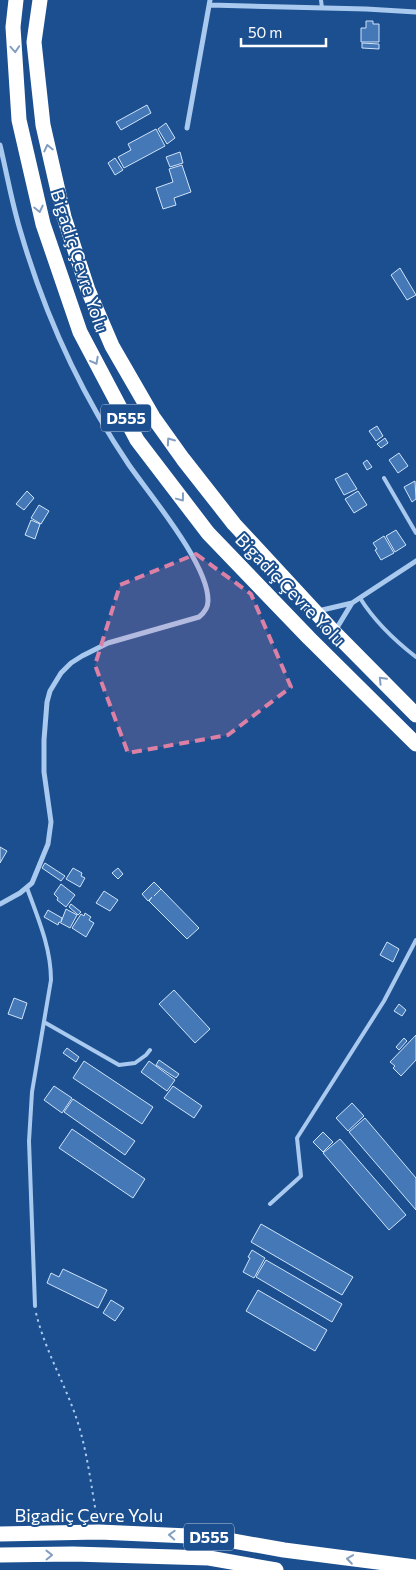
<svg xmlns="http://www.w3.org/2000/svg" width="416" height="1570" font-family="Commissioner,sans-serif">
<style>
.building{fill:#4478b7;stroke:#cfe3fa}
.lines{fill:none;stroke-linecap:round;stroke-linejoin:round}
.path{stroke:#a9c9ee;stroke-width:2;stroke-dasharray:2.5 4;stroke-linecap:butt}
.lane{stroke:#a9c9ee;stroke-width:4}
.street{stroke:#a9c9ee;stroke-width:5}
.highway{stroke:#fff;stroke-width:15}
.oneway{stroke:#829ec1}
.marked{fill:#dd80a5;fill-opacity:0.2;stroke:#dd80a5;stroke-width:4;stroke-dasharray:10 6;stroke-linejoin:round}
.labels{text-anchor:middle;stroke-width:4;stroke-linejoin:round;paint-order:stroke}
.shield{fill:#1b4f8f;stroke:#bbcadd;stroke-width:1}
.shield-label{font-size:16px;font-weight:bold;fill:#fff}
.street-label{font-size:18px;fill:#fff;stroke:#1b4f8f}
</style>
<rect width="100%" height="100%" fill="#1b4f8f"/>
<path class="building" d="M366,21H373V24H379V42H361V28H366Z
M362,43L379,44V49L362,48Z
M147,105L151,113L121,130L116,122Z
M166,123L175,138L167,144L158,129Z
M156,129L165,146L124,168L118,157L131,150L128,144Z
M180,152L183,163L170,167L166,157Z
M115,158L123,170L115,175L108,163Z
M182,165L191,192L174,198L176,205L163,209L156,188L173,182L169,169Z
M400,268L416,295L407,300L391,275Z
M377,426L383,436L376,441L369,431Z
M385,438L388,443L381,448L377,444Z
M399,453L408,466L398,473L389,460Z
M367,460L372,467L367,470L363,463Z
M347,473L357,489L344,495L335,479Z
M415,481L416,499L412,502L404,487Z
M27,491L34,498L24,510L16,504Z
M358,491L367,505L354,513L345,499Z
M39,505L49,511L41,524L31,518Z
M31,520L40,524L35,539L25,535Z
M396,530L406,545L395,552L386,536Z
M384,536L394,553L381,560L375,550L377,549L373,543Z
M0,847L7,851L0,863Z
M45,863L65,876L61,881L42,868Z
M73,868L82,873L81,876L85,878L80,887L66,879Z
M118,868L123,874L118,879L112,873Z
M154,882L161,889L154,896L161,889L199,928L187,939L149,901L152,897L148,901L142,894Z
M61,884L75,895L66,907L57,900L58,898L54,894Z
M104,891L118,900L110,911L96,903Z
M71,904L81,912L78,915L69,907Z
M66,909L77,915L70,928L59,922L58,925L44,917L48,910L62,918L61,922Z
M85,913L91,917L89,920L94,923L86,937L72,928L81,914L84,916Z
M387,942L399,949L393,962L380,955Z
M174,990L210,1029L195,1043L159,1004Z
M14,998L27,1003L22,1019L8,1014Z
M399,1004L406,1010L402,1016L394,1011Z
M416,1035V1060L401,1076L393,1068L395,1066L390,1062Z
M404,1038L407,1041L399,1050L396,1047Z
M67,1048L79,1057L76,1062L63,1053Z
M159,1060L179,1074L176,1078L156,1065Z
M84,1061L153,1107L142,1124L73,1078Z
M149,1061L175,1080L167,1091L141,1072Z
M54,1086L72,1098L62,1113L44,1100Z
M173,1086L202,1106L194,1118L164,1098Z
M73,1099L135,1141L125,1155L64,1112Z
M352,1103L364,1116L348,1131L336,1118Z
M365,1118L416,1178V1210L349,1132Z
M72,1129L145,1179L133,1198L59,1148Z
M323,1132L333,1142L323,1152L313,1142Z
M340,1139L406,1215L389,1230L323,1153Z
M261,1224L353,1277L342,1295L251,1242Z
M252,1250L265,1258L254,1278L243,1272L250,1258L248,1257Z
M266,1260L342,1304L332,1322L256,1277Z
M63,1269L107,1290L98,1308L47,1283L51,1273L59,1277Z
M258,1290L327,1330L315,1351L246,1311Z
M111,1300L124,1308L115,1321L103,1313Z"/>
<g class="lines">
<path class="path" d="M36,1313C45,1350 64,1382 76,1417C87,1449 91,1485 97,1519"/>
<path class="lane" d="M321,0L322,8
M384,478L416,533
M360,598C375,622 394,640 416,657
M27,888C38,918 51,948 51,980L32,1092L29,1141L35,1306
M44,1022L119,1065L135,1063L146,1055L150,1050
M270,1204L301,1176L297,1138L384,1001L416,940"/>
<path class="street" d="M210,5L366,9L416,12
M187,128L210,0
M0,145C7,174 12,204 21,233C45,315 81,394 129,465C150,495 209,565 208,601C208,608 204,613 199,617L108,643L82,656L71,663L61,673L50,691L47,702L44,740V772L51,822L48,844L32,883L20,893L0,904
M318,611L352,603
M335,631L352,603L416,561"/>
<path class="highway" d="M16,0L13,27L19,120L43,224L80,332L137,440L208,533L309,638L416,744
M40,0L34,42L43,125L64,217L88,290L112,346L153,417L183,459L234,524L334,632L416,715
M0,1534L99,1532L211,1537L284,1550L416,1567
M0,1555L73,1554L209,1558L276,1570"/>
</g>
<defs><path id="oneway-chevron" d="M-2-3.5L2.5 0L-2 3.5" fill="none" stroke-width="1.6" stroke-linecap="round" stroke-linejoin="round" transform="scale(1.25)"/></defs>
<g class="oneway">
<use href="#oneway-chevron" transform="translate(15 49) rotate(86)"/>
<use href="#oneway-chevron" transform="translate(48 148) rotate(-103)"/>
<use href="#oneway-chevron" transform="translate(39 209) rotate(77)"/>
<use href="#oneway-chevron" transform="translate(95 361) rotate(62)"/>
<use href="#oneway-chevron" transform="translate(170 441) rotate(-125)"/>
<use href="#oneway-chevron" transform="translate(181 498) rotate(53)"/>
<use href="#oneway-chevron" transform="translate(382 680) rotate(-134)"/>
<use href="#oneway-chevron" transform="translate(172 1535) rotate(-177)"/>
<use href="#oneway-chevron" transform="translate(49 1555) rotate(-1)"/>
<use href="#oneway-chevron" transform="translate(350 1559) rotate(-172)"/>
</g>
<path class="marked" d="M196,554L251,594L291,687L228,735L128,753L95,665L120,585Z"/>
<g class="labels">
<g class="shield">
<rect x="101" y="404.5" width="50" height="27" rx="4"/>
<rect x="184" y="1523.5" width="50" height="27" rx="4"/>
</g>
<g class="shield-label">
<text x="126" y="424">D555</text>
<text x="209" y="1543">D555</text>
</g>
<g class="street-label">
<text transform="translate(79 261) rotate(72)" y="6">Bigadiç Çevre Yolu</text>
<text transform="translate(290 590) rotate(46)" y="6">Bigadiç Çevre Yolu</text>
<text x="89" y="1522">Bigadiç Çevre Yolu</text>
</g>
</g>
<path d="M241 38v8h85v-8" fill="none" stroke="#ffffff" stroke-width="2.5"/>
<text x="248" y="38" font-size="15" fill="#ffffff" stroke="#1b4f8f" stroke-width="4" paint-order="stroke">50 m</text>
</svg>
